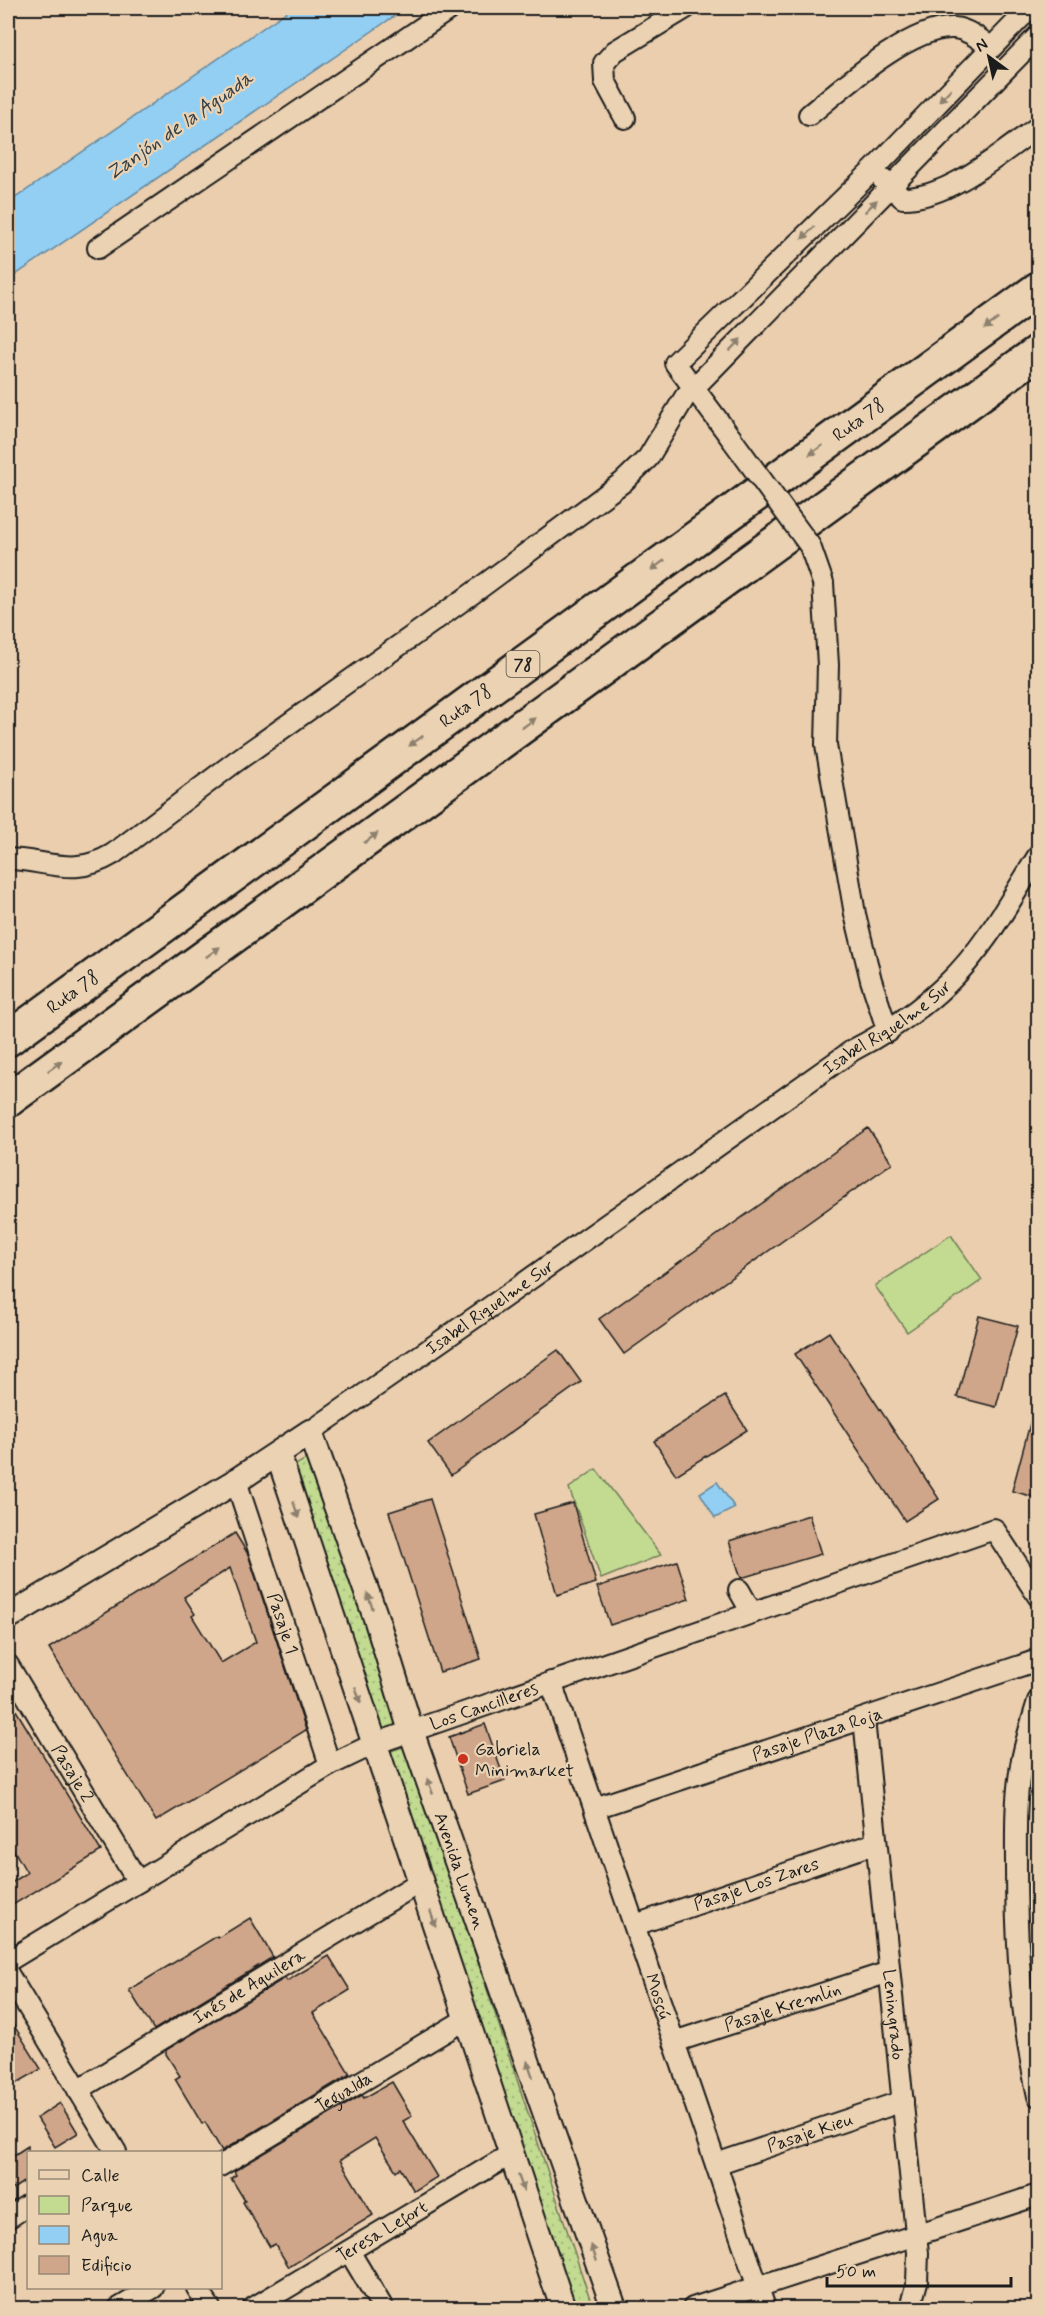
<svg xmlns="http://www.w3.org/2000/svg" width="1046" height="2316" font-family="Mynerve,sans-serif">
<style>
.grass{fill:url(#grass-dots);stroke:#6f7c56;stroke-width:1.5}
.green{fill:#c2db91;stroke:#6f7c56;stroke-width:1.5}
.water{fill:#93cff3;stroke:#63879d;stroke-width:1.5}
.building{fill:#cfa68a;stroke:#1c1c1c;stroke-width:1.5;fill-rule:evenodd}
.lines{fill:none;stroke-linecap:round;stroke-linejoin:round}
.minor-casing{stroke:#1c1c1c;stroke-width:24}
.tertiary-casing{stroke:#1c1c1c;stroke-width:28}
.motorway-casing{stroke:#1c1c1c;stroke-width:38}
.minor{stroke:#ead2b2;stroke-width:20}
.tertiary{stroke:#ead2b2;stroke-width:24}
.motorway{stroke:#ead2b2;stroke-width:33}
.minor-bridge-casing{stroke:#1c1c1c;stroke-width:24;stroke-linecap:butt}
.minor-bridge{stroke:#ead2b2;stroke-width:20}
.oneway{fill:#8d806e}
.poi-dot{fill:#c8321e;stroke:#ead2b2;stroke-width:2}
.labels{text-anchor:middle;stroke-width:4.5;stroke-linejoin:round;paint-order:stroke}
.shield{fill:#ead2b2;stroke:#5a5349;stroke-width:1.5}
.shield-label{font-size:16px;font-weight:bold;fill:#1c1c1c}
.street-label{font-size:18px;fill:#1c1c1c;stroke:#ead2b2}
.poi-label{font-size:18px;fill:#1c1c1c;stroke:#ead2b2;text-anchor:start}
.water-label{font-size:20px;font-style:italic;fill:#344047;stroke:#ead2b2}
</style>
<defs>
<pattern id="grass-dots" width="8" height="8" patternUnits="userSpaceOnUse" patternTransform="scale(1.5)"><rect width="8" height="8" fill="#c2db91"/><path d="M2 2h.1M6 6h.1" fill="none" stroke="#a6bb7c" stroke-width="1.8" stroke-linecap="round"/></pattern>
</defs>
<rect width="100%" height="100%" fill="#eaceae"/>
<filter id="ink" filterUnits="userSpaceOnUse"><feTurbulence type="fractalNoise" baseFrequency=".0167" numOctaves="2"/><feDisplacementMap in="SourceGraphic" scale="12" xChannelSelector="R" yChannelSelector="G"/><feConvolveMatrix kernelMatrix="1 2 1 2 8 2 1 2 1" color-interpolation-filters="sRGB"/></filter>
<g filter="url(#ink)">
<path class="grass" d="M311,1456L400,1725L378,1733L292,1467Z
M406,1746L593,2308H570L385,1753Z"/>
<path class="green" d="M951,1235L982,1280L907,1332L875,1286Z
M596,1469L661,1555L601,1579L569,1488Z"/>
<path class="water" d="M292,8H406L8,280V203Z
M717,1482L735,1508L715,1518L700,1493Z"/>
<path class="building" d="M868,1128L892,1163L624,1354L599,1319Z
M979,1316L1018,1326L996,1407L957,1397Z
M829,1332L939,1499L905,1521L795,1354Z
M558,1350L581,1382L451,1475L428,1443Z
M725,1396L747,1430L676,1475L654,1441Z
M1032,1416L1038,1417V1498L1012,1491Z
M430,1499L481,1659L440,1672L389,1512Z
M573,1503L596,1583L557,1595L534,1514Z
M809,1515L821,1554L741,1578L729,1541Z
M235,1533L248,1554L306,1730L156,1821L49,1648ZM230,1568L256,1642L221,1663L192,1616L195,1614L184,1597Z
M677,1561L689,1599L610,1625L597,1587Z
M8,1697L101,1851L8,1908V1885L27,1873L8,1840Z
M485,1724L505,1781L468,1794L449,1737Z
M250,1918L273,1957L154,2030L129,1990L217,1936L218,1938Z
M329,1956L350,1990L313,2013L350,2074L222,2151L205,2122L202,2124L175,2079L180,2076L166,2054V2050L285,1978L287,1981Z
M8,2016L41,2069L17,2083L8,2068Z
M392,2082L412,2116L403,2121L437,2177L414,2191L400,2168L396,2171L375,2138L340,2160L373,2215L289,2267L275,2244L270,2247L243,2202L245,2201L231,2178L236,2175L234,2171L362,2095L364,2098Z
M60,2103L78,2133L55,2147L37,2118Z
M28,2146V2179L8,2192V2159Z"/>
<g class="lines">
<g class="minor-casing">
<g id="minor">
<path d="M809,115C842,88 911,25 954,28C967,29 980,39 990,47"/>
<path d="M625,118L605,81L604,63L615,51L686,8"/>
<path d="M882,179L903,198C949,199 1002,152 1038,127"/>
<path d="M98,248L451,8"/>
<path d="M731,438L675,363L873,170L1030,8"/>
<path d="M823,583L828,665L826,745L855,914L871,980L888,1032"/>
<path d="M8,859C49,860 73,878 113,854L235,762L473,593L623,482L648,458L685,397L1038,36"/>
<path id="s1" d="M310,1432L503,1298L853,1050C888,1032 919,1011 947,984C985,948 1011,899 1038,856"/>
<path id="s2" d="M236,1481L330,1765"/>
<path d="M739,1590L752,1613"/>
<path id="s3" d="M8,1665L138,1882"/>
<path id="s4" d="M551,1682L765,2308"/>
<path d="M1038,1701C1031,1725 1023,1748 1020,1772C1015,1804 1016,1836 1016,1868C1016,1945 1021,2021 1038,2096"/>
<path id="s5" d="M864,1719L918,2253L917,2282L910,2308"/>
<path id="s6" d="M595,1808L1038,1660"/>
<path id="s7" d="M635,1925L876,1843"/>
<path id="s8" d="M8,1961L330,1765L374,1744L994,1529L1038,1596"/>
<path d="M8,1974L116,2152"/>
<path id="s9" d="M674,2042L889,1972"/>
<path id="s10" d="M78,2090L420,1882"/>
<path id="s11" d="M716,2164L903,2101"/>
<path id="s12" d="M220,2166L466,2019"/>
<path d="M8,2218L28,2205"/>
<path d="M349,2251L383,2308"/>
<path d="M197,2288L210,2308"/>
<path d="M119,2308L153,2288"/>
<path id="s13" d="M253,2308L511,2154"/>
<path d="M693,2308L1038,2195"/>
</g>
</g>
<g class="tertiary-casing">
<g id="tertiary">
<path d="M278,1454L563,2308"/>
<path id="s14" d="M8,1617L236,1481L310,1432L376,1618L411,1731L614,2308"/>
</g>
</g>
<g class="motorway-casing">
<g id="motorway">
<path id="s15" d="M8,1039L1038,289"/>
<path d="M8,1100L1038,352"/>
</g>
</g>
<use href="#minor" class="minor"/>
<use href="#tertiary" class="tertiary"/>
<use href="#motorway" class="motorway"/>
<g class="minor-bridge-casing">
<path id="minor-bridge" d="M731,438L810,546L823,583"/>
</g>
<use href="#minor-bridge" class="minor-bridge"/>
</g>
<defs><path id="oneway-solid" d="M-6-.8H1V-3.2L6.5 0L1 3.2V.8H-6Z" transform="scale(1.5)"/></defs>
<g class="oneway">
<use href="#oneway-solid" transform="translate(945 95) rotate(134)"/>
<use href="#oneway-solid" transform="translate(871 206) rotate(-45)"/>
<use href="#oneway-solid" transform="translate(808 233) rotate(136)"/>
<use href="#oneway-solid" transform="translate(991 324) rotate(144)"/>
<use href="#oneway-solid" transform="translate(735 345) rotate(-46)"/>
<use href="#oneway-solid" transform="translate(816 450) rotate(144)"/>
<use href="#oneway-solid" transform="translate(658 565) rotate(144)"/>
<use href="#oneway-solid" transform="translate(529 723) rotate(-36)"/>
<use href="#oneway-solid" transform="translate(416 741) rotate(144)"/>
<use href="#oneway-solid" transform="translate(371 838) rotate(-36)"/>
<use href="#oneway-solid" transform="translate(213 952) rotate(-36)"/>
<use href="#oneway-solid" transform="translate(55 1066) rotate(-36)"/>
<use href="#oneway-solid" transform="translate(296 1510) rotate(72)"/>
<use href="#oneway-solid" transform="translate(370 1601) rotate(-109)"/>
<use href="#oneway-solid" transform="translate(358 1695) rotate(72)"/>
<use href="#oneway-solid" transform="translate(430 1786) rotate(-109)"/>
<use href="#oneway-solid" transform="translate(433 1919) rotate(72)"/>
<use href="#oneway-solid" transform="translate(530 2069) rotate(-109)"/>
<use href="#oneway-solid" transform="translate(521 2183) rotate(71)"/>
<use href="#oneway-solid" transform="translate(594 2253) rotate(-109)"/>
</g>
</g>
<circle class="poi-dot" cx="463" cy="1759" r="6"/>
<g class="labels">
<rect class="shield" x="506.5" y="651" width="33" height="26" rx="4.5"/>
<g class="shield-label">
<text x="523" y="670">78</text>
</g>
<g class="street-label">
<text dy="6" stroke="none"><textPath href="#s15" startOffset="1052">Ruta 78</textPath></text>
<text dy="6" stroke="none"><textPath href="#s15" startOffset="566">Ruta 78</textPath></text>
<text dy="6" stroke="none"><textPath href="#s15" startOffset="80">Ruta 78</textPath></text>
<text dy="6" stroke="none"><textPath href="#s1" startOffset="705">Isabel Riquelme Sur</textPath></text>
<text dy="6" stroke="none"><textPath href="#s1" startOffset="219">Isabel Riquelme Sur</textPath></text>
<text dy="6" stroke="none"><textPath href="#s2" startOffset="150">Pasaje 1</textPath></text>
<text dy="6" stroke="none"><textPath href="#s8" startOffset="542">Los Cancilleres</textPath></text>
<text dy="6" stroke="none"><textPath href="#s6" startOffset="234">Pasaje Plaza Roja</textPath></text>
<text dy="6" stroke="none"><textPath href="#s3" startOffset="126">Pasaje 2</textPath></text>
<text dy="6" stroke="none"><textPath href="#s14" startOffset="818">Avenida Lumen</textPath></text>
<text dy="6" stroke="none"><textPath href="#s7" startOffset="128">Pasaje Los Zares</textPath></text>
<text dy="6" stroke="none"><textPath href="#s10" startOffset="200">Inés de Aguilera</textPath></text>
<text dy="6" stroke="none"><textPath href="#s4" startOffset="332">Moscú</textPath></text>
<text dy="6" stroke="none"><textPath href="#s9" startOffset="114">Pasaje Kremlin</textPath></text>
<text dy="6" stroke="none"><textPath href="#s5" startOffset="297">Leningrado</textPath></text>
<text dy="6" stroke="none"><textPath href="#s12" startOffset="144">Tegualda</textPath></text>
<text dy="6" stroke="none"><textPath href="#s11" startOffset="99">Pasaje Kieu</textPath></text>
<text dy="6" stroke="none"><textPath href="#s13" startOffset="150">Teresa Lefort</textPath></text>
</g>
<g class="poi-label">
<text x="475" y="1755">Gabriela<tspan x="475" dy="21">Minimarket</tspan></text>
</g>
<g class="water-label">
<text transform="translate(179 125) rotate(-35)" y="7">Zanjón de la Aguada</text>
</g>
</g>
<rect width="1046" height="2316" fill="none" stroke="#ead2b2" stroke-width="30"/>
<rect x="15" y="15" width="1016" height="2286" fill="none" stroke="#1c1c1c" stroke-width="2" filter="url(#ink)"/>
<rect x="27" y="2151" width="195" height="138" fill="#ead2b2" stroke="#988976" stroke-width="1.5"/>
<rect x="39" y="2170" width="30" height="9" fill="#ead2b2" stroke="#988976" stroke-width="1.5"/>
<text x="81" y="2181" font-size="18" fill="#1c1c1c">Calle</text>
<rect x="39" y="2196" width="30" height="18" fill="#c2db91" stroke="#988976" stroke-width="1.5"/>
<text x="81" y="2211" font-size="18" fill="#1c1c1c">Parque</text>
<rect x="39" y="2226" width="30" height="18" fill="#93cff3" stroke="#988976" stroke-width="1.5"/>
<text x="81" y="2241" font-size="18" fill="#1c1c1c">Agua</text>
<rect x="39" y="2256" width="30" height="18" fill="#cfa68a" stroke="#988976" stroke-width="1.5"/>
<text x="81" y="2271" font-size="18" fill="#1c1c1c">Edificio</text>
<g transform="translate(989 57) rotate(327)" stroke="#ead2b2" stroke-width="4.5" paint-order="stroke">
<path d="M0-4.5L10 22L0 15L-10 22Z" fill="#1c1c1c"/>
<text y="-9" font-size="16" font-weight="bold" text-anchor="middle" fill="#1c1c1c">N</text>
</g>
<path d="M827 2277v9h184v-9" fill="none" stroke="#1c1c1c" stroke-width="3"/>
<text x="836" y="2277" font-size="18" fill="#1c1c1c" stroke="#ead2b2" stroke-width="4.5" paint-order="stroke">50 m</text>
</svg>
